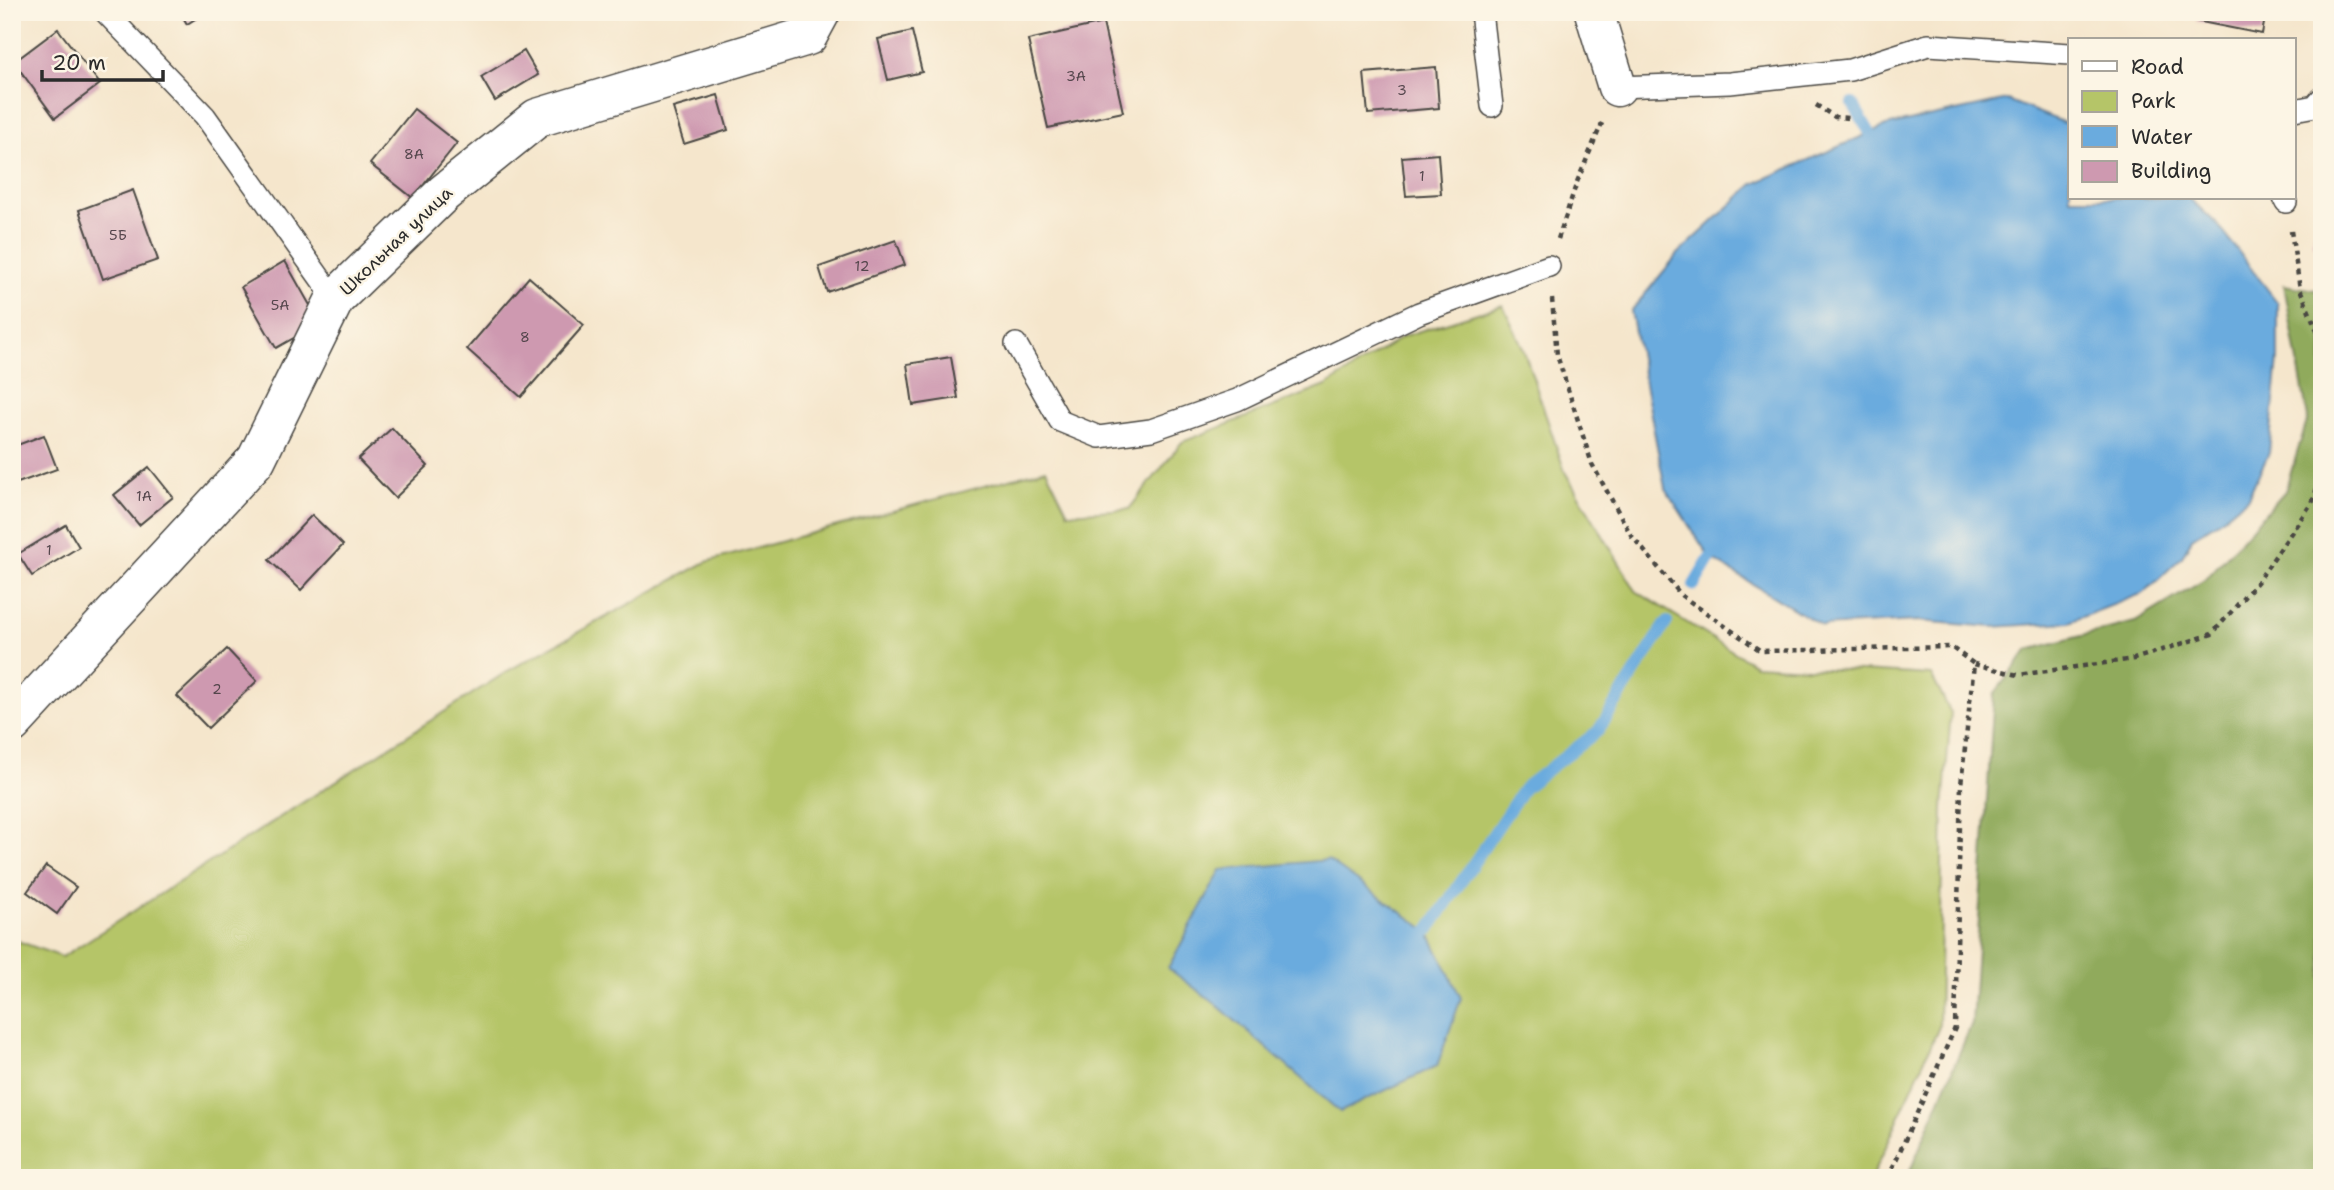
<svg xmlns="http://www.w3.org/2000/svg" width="2334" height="1190" font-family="'Shantell Sans',sans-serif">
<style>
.green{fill:#b5c568;stroke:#70784a;stroke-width:2;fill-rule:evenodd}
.forest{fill:#90aa5c;stroke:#5e6a44;stroke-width:2}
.water{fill:#6aabde;stroke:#4a6b84;stroke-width:2}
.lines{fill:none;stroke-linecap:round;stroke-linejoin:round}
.stream{stroke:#6aabde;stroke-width:12}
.building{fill:#ce99b0}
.lane-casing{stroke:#494743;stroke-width:24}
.street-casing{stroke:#494743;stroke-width:41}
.path{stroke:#494743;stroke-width:4.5;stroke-dasharray:5 5;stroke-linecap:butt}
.lane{stroke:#fff;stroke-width:21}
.street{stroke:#fff;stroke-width:38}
.labels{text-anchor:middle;stroke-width:5;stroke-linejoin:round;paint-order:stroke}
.number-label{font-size:14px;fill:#54464c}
.street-label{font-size:18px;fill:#2b2b2b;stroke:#fcf5e5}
</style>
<rect width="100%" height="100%" fill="#fcf5e5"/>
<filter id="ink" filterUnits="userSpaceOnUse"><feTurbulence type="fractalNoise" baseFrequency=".0143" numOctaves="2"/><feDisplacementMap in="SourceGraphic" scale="14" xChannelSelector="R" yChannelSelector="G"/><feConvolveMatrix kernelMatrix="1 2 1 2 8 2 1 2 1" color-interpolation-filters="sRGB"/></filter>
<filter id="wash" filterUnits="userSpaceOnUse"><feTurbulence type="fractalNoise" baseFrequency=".00686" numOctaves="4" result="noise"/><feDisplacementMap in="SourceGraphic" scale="28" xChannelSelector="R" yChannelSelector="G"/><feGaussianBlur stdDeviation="1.57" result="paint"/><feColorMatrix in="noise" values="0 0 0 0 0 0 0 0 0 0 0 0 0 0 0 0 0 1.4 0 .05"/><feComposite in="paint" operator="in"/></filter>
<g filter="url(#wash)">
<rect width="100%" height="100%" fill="#f5e6cc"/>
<path class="green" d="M1503,305L1523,348L1565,472L1636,591L1755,665L1931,675L1951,713L1943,808L1939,1027L1872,1178H12V939L62,957L511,669L706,562L1046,469L1068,513L1129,509L1182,442L1326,386L1404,336ZM1217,1005L1437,1066L1341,1111Z"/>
<path class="forest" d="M2284,285L2322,291V1178H1907L1972,1023L1994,694L2028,650L2135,622L2206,579L2285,491L2308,418Z"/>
<path class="water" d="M2007,100L2070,125V198H2189L2218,225L2278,303V359L2269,453L2248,497L2224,517L2192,538L2182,557L2144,593L2069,622L1993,627L1918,621L1822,626L1710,558L1665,488L1631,311L1678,254L1753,184L1886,126Z
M1328,860L1428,931L1461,998L1437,1066L1340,1112L1217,1005L1168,968L1221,870Z"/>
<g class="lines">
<path class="stream" d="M1853,104L1870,133
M1694,585L1710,558
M1428,931L1524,788L1598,731L1667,622"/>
</g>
<g id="blocks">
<path class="building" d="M180,12H206L187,24Z
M1670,12H1715L1714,21L1670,17Z
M2198,12H2266L2262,34L2196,21Z
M1103,23L1123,112L1048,128L1028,40Z
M58,29L100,84L55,118L14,62Z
M912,31L922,72L888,80L878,39Z
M524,51L538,75L495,101L481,77Z
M1436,67L1439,108L1368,114L1364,73Z
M718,95L728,130L684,144L673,108Z
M414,109L457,143L413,198L370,164Z
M1438,154L1441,194L1406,196L1402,157Z
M133,190L158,260L103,279L79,210Z
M2319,192H2322V246L2312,244Z
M896,240L905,265L827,292L819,267Z
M285,261L320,323L276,348L241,287Z
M529,277L584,325L521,397L467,349Z
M951,357L958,398L913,405L907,364Z
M392,428L428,466L395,498L358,459Z
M44,435L57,469L12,485V447Z
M149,467L173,497L139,525L114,495Z
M312,515L343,545L301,590L269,560Z
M66,525L79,547L32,576L18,554Z
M227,649L257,681L208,728L177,696Z
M46,866L76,887L57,914L27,892Z"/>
</g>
</g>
<g filter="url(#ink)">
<use href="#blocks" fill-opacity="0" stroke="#494743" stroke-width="2"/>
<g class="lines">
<g class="lane-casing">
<path id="lane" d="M105,12L205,116L335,299
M1481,12L1492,106
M1617,87L1730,83L1850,70L1928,45L2070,54
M2294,110L2315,106L2322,98
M2284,198L2286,202
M1016,344L1060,421L1099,437L1151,430L1237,400L1419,313L1549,266"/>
</g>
<g class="street-casing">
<path id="street" d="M1594,12L1617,87
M12,724L256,460L335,299L444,193L537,118L808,36L821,12"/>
</g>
<path class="path" d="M1816,105L1835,117L1849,118
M2291,231L2300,289L2322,343
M1558,239L1577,182L1602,123
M1552,299L1557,355L1592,464L1631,535L1682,596L1761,651L1951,647L1974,664L1961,785L1955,1028L1888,1178
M1974,664L2018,675L2134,659L2212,634L2258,581L2313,501L2322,471"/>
<use href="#lane" class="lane"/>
<use href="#street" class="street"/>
</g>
</g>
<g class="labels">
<g class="number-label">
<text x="1076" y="81">3А</text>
<text x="1402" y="95">3</text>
<text x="414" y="159">8А</text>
<text x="1422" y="181">1</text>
<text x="118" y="240">5Б</text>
<text x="862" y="271">12</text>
<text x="280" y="310">5А</text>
<text x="525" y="342">8</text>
<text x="144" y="501">1А</text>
<text x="49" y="555">1</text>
<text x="217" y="694">2</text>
</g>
<g class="street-label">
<text transform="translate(396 241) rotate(-44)" y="6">Школьная улица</text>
</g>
</g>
<rect width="2334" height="1190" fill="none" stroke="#fcf5e5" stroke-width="42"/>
<rect x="2068" y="38" width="228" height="161" fill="#fcf5e5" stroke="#a8a49b" stroke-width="2"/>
<rect x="2082" y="61" width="35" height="10" fill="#ffffff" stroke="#a8a49b" stroke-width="2"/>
<text x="2131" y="74" font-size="21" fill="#2b2b2b">Road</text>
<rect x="2082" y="91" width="35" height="21" fill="#b5c568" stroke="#a8a49b" stroke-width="2"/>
<text x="2131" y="108" font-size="21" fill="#2b2b2b">Park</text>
<rect x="2082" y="126" width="35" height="21" fill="#6aabde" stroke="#a8a49b" stroke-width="2"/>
<text x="2131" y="144" font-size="21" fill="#2b2b2b">Water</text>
<rect x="2082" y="161" width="35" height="21" fill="#ce99b0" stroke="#a8a49b" stroke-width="2"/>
<text x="2131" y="178" font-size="21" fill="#2b2b2b">Building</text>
<path d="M42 70v10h121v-10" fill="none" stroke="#2b2b2b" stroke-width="3.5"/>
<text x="52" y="70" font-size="21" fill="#2b2b2b" stroke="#fcf5e5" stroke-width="5" paint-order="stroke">20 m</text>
</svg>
